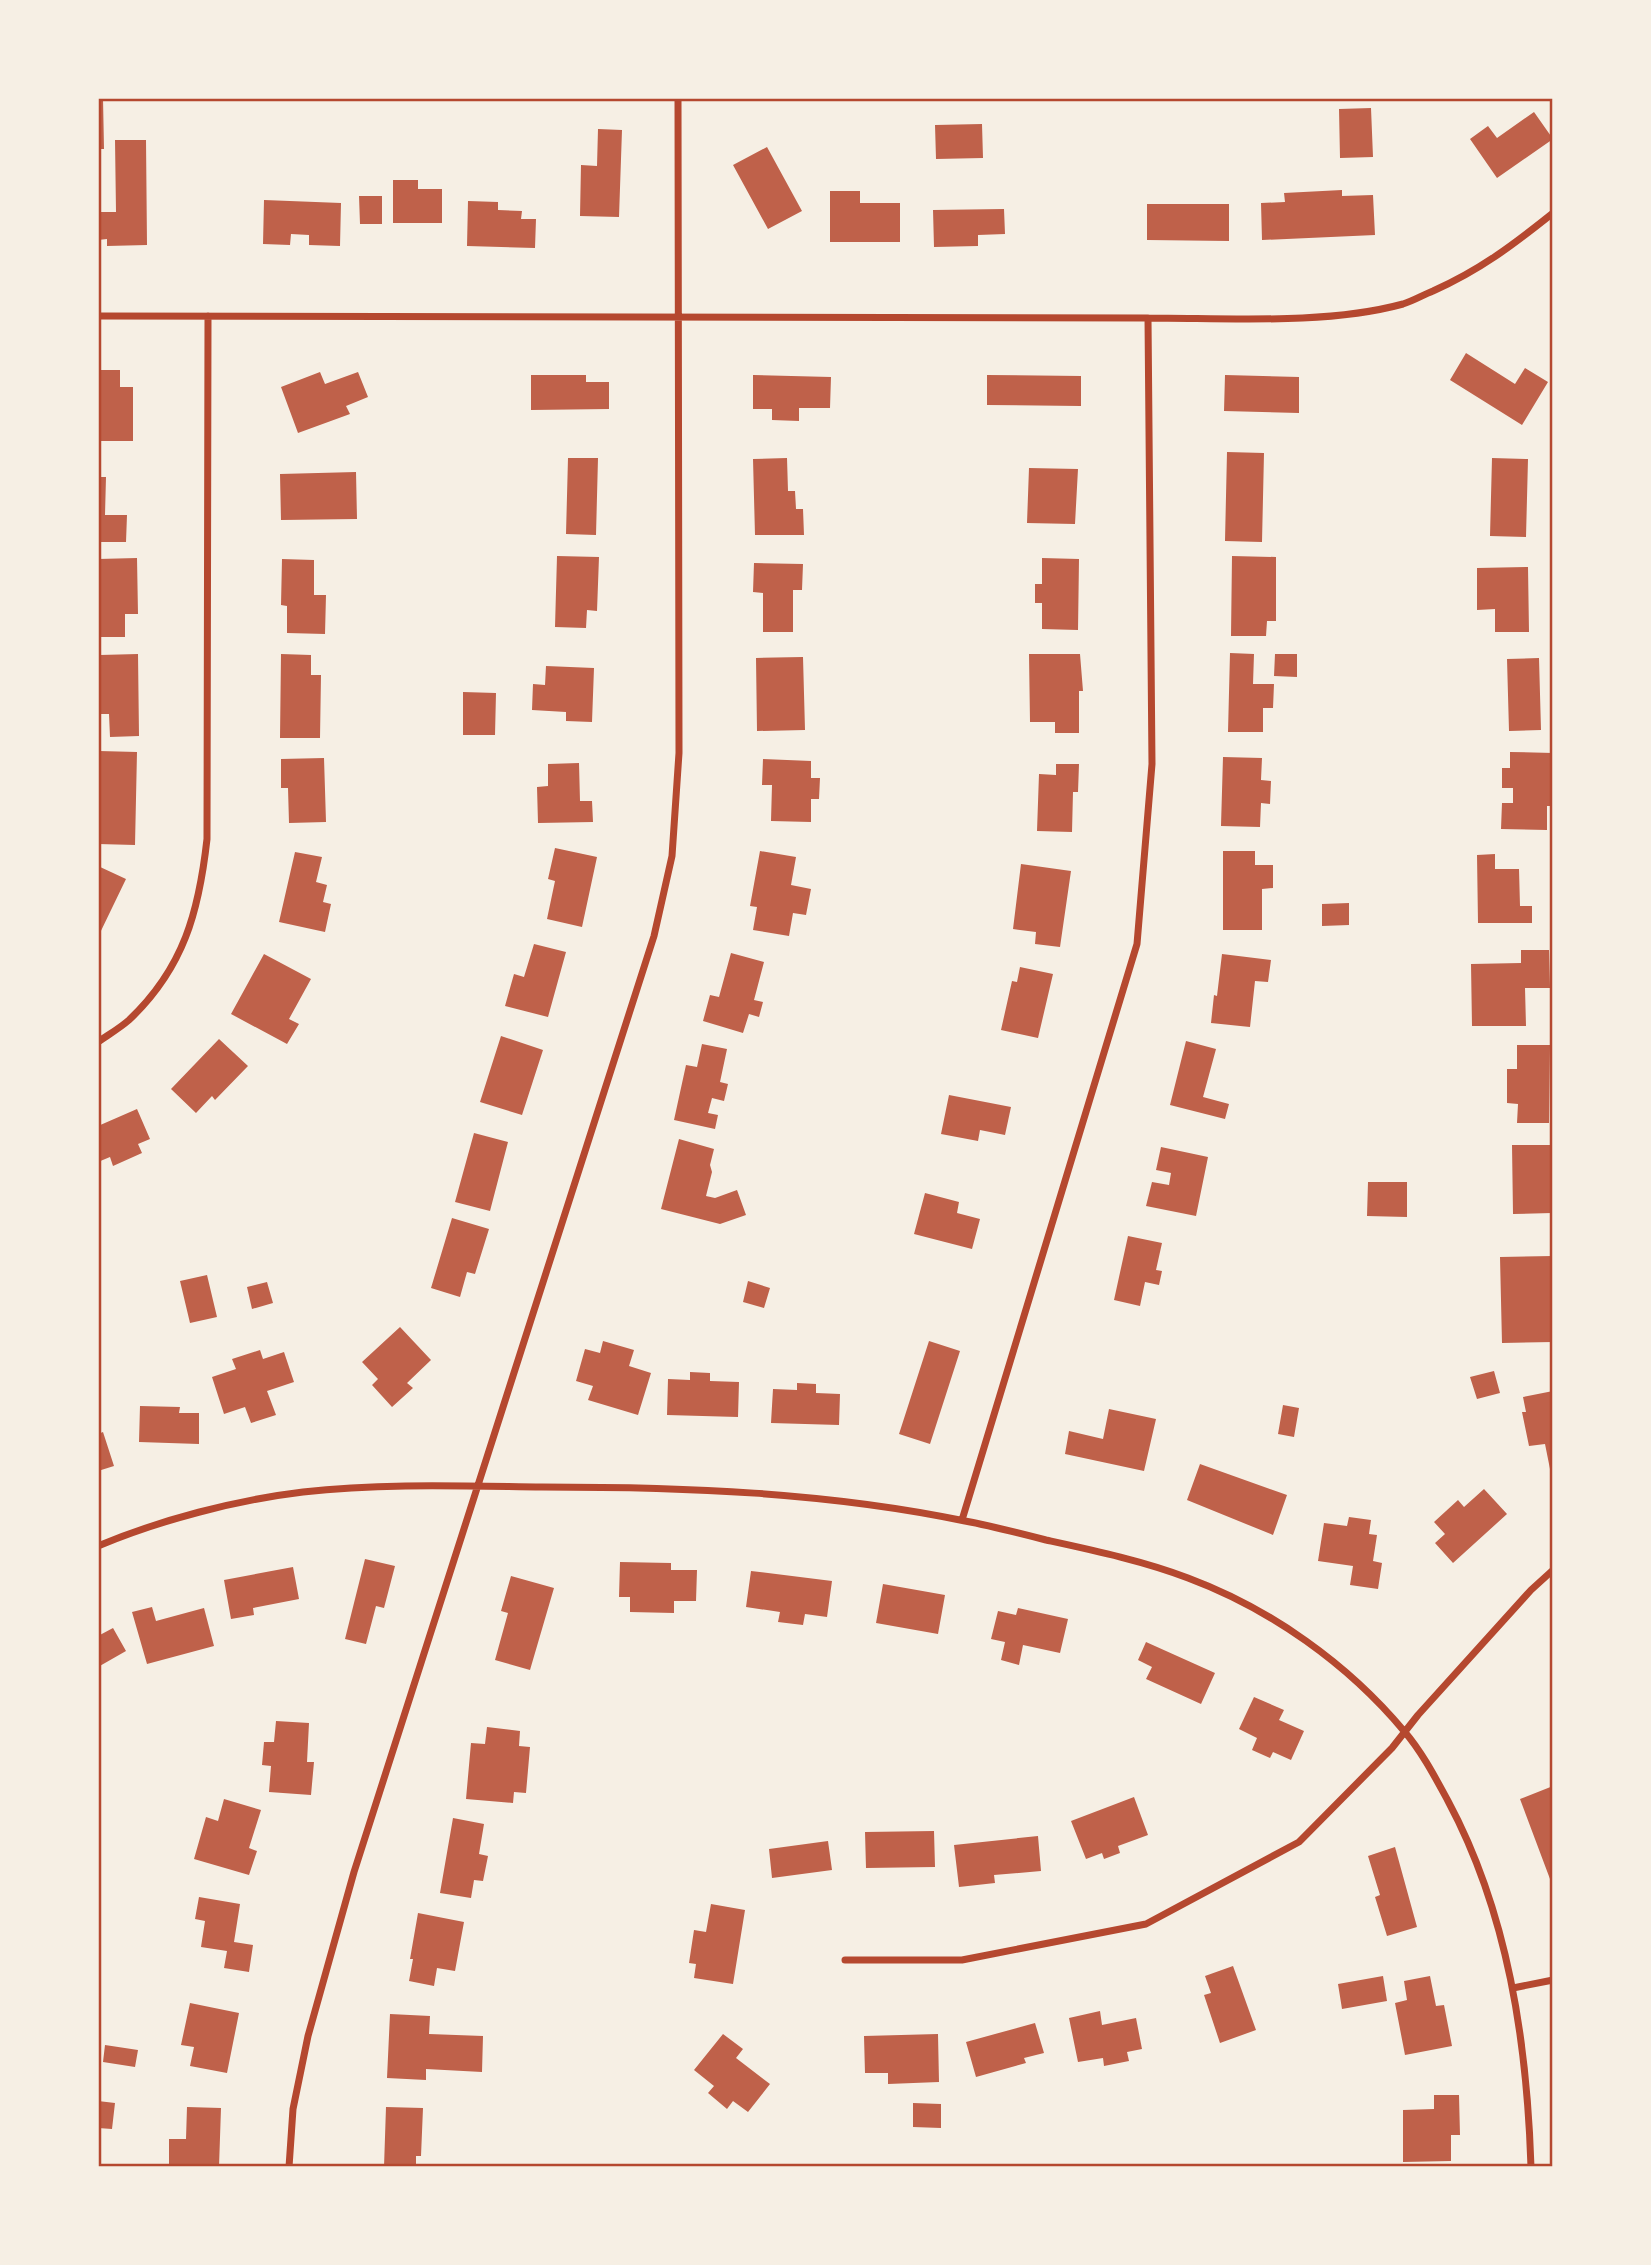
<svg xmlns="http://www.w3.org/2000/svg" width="1651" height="2265" font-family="Raleway,sans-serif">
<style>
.building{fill:#bf614a}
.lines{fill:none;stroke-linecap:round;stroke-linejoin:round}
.minor{stroke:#b5482f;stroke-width:7}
.neatline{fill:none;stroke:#b5482f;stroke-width:2.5}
</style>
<rect width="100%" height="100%" fill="#f6efe4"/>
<path class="building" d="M98,98H103L104,149H98Z
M1371,108L1373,157L1340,158L1339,109Z
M1534,112L1553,139L1497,178L1470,139L1488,126L1497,138Z
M982,124L983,158L936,159L935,125Z
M598,129L622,130L619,217L580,216L581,165L597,166Z
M115,140H146L147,245L107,246V239L98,240V212H116Z
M767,147L802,211L768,229L733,165Z
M393,180H418V189H442V223H393Z
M1342,190V196L1373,195L1375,235L1262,240L1261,203L1285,202L1284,193Z
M830,191H860V203H900V242H830Z
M359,196H382V224H360Z
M264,200L341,203L340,246L309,245V235L291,234L290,245L263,244Z
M468,201L498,202V210L522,211L521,219H536L535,248L467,246Z
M1147,204H1229V241L1147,240Z
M1004,209L1005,234L978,235V246L934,247L933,210Z
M1466,353L1515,384L1525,368L1548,382L1522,425L1450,380Z
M98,370H120V387H133V441H98Z
M320,372L325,384L358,372L368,397L346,406L350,414L298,433L281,387Z
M531,375H586V382H609V409L531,410Z
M753,375L831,377L830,408H799V421L772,420V409H753Z
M987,375L1081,376V406L987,405Z
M1225,375L1299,377V413L1224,411Z
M1227,452L1264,453L1262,542L1225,541Z
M568,458H598L596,535L566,534Z
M787,458L788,491H795L796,509H803L804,535H755L753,459Z
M1492,458L1528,459L1526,537L1490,536Z
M1029,468L1078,469L1075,524L1027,523Z
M356,472L357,519L281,520L280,474Z
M98,477H106L105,515H127L126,542H98Z
M557,556L599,557L597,611L587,610L586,628L555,627Z
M1232,556L1276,557V621H1267L1266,636H1231Z
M137,558L138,614H125V637H98V559Z
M1042,558L1079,559L1078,630L1042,629V603H1035V584H1042Z
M282,559L314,560V595H326L325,634L287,633V606L281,605Z
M754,563L803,564L802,590H793V632H763V593L753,592Z
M1528,567L1529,632H1495V609L1477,610V568Z
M1230,653L1254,654L1253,684H1274L1273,708H1263V732H1228Z
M138,654L139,736L110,737L109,714H98V690H101L100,655Z
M281,654L311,655V675H321L320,738H280Z
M1029,654H1080L1083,691H1079V733H1055V722H1030Z
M1275,654H1297V677L1274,676Z
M803,657L805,730L757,731L756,658Z
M1539,658L1541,730L1509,731L1507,659Z
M546,666L594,668L592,722L566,721V712L532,710L533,684L545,685Z
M463,692L496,693L495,735H463Z
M99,751L137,752L135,845L98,844Z
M1510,752L1553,753V806H1547V830L1501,829L1502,803H1513V788H1502V768H1510Z
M1223,757L1262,758L1261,780L1271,781L1270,804L1261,803L1260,827L1221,826Z
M324,758L326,822L289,823L288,788H281V759Z
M763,759L811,761V778H820L819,799H811V822L771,821L772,785H762Z
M579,763L580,801H592L593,822L538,823L537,787L548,786V764Z
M1056,764H1079L1078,792H1073L1072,832L1037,831L1039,774L1056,775Z
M555,848L597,857L582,927L547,919L555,881L548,879Z
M760,851L796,857L791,885L811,889L806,915L793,913L789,936L753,930L757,907L750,906Z
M1223,851H1255V865H1273V888L1262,889V930H1223Z
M295,852L322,857L316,882L327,885L323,902L331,904L325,932L279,922Z
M1495,854V869H1519L1520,906H1532V923H1478L1477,855Z
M1021,864L1071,871L1060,947L1035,944L1036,932L1013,929Z
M98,866L126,879L98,937Z
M1349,903V925L1322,926V904Z
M534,944L566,952L548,1017L505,1006L514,974L524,977Z
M1521,950H1549L1550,988H1525L1526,1026H1472L1471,964L1521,963Z
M731,953L764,962L754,1000L763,1002L759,1017L749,1014L743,1033L703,1021L710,995L719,997Z
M264,954L311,979L289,1019L299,1024L287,1044L231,1014Z
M1222,954L1271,960L1268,982L1255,981L1250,1027L1211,1023L1214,995L1217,996Z
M1020,967L1053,974L1038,1038L1001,1030L1012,981L1017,982Z
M501,1036L543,1050L522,1115L480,1102Z
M219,1039L248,1066L215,1100L212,1096L196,1113L171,1089Z
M1186,1041L1216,1049L1203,1097L1229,1104L1225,1119L1170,1105Z
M702,1044L727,1049L720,1082L728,1084L724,1101L712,1098L708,1113L718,1115L715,1129L674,1120L686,1065L697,1067Z
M1517,1045H1550L1549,1123H1517L1518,1104L1507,1103V1069H1517Z
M949,1095L1011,1107L1005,1135L980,1130L978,1141L941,1134Z
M137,1109L150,1139L138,1144L142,1153L113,1166L110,1157L98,1162V1126Z
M474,1133L508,1142L490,1211L455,1202Z
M679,1139L714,1149L710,1165L712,1172L706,1196L715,1198L737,1190L746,1215L720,1224L661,1209Z
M1512,1145H1551L1552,1213L1513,1214Z
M1161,1147L1208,1157L1196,1216L1146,1206L1152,1182L1169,1185L1171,1173L1156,1170Z
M1368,1182H1407V1217L1367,1216Z
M925,1193L959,1202L957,1213L980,1219L972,1249L914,1234Z
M452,1218L489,1229L475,1274L467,1272L460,1297L431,1288Z
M1128,1236L1162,1243L1156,1270L1162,1271L1159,1285L1145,1282L1140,1306L1114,1300Z
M1553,1256V1342L1502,1343L1500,1257Z
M207,1275L217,1317L190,1323L180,1281Z
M748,1281L770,1288L764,1308L743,1302Z
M267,1282L273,1303L252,1309L247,1287Z
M400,1327L431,1360L407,1383L413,1388L392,1407L372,1385L378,1379L362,1362Z
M603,1341L634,1350L629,1366L651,1373L638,1415L588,1400L593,1386L576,1381L585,1349L600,1353Z
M929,1341L960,1351L930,1444L899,1434Z
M260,1350L263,1359L284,1352L294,1382L267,1391L276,1415L251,1423L245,1407L224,1414L212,1377L236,1369L232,1359Z
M1494,1371L1500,1393L1477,1399L1470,1377Z
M690,1372L710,1373V1381L739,1382L738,1417L667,1415L668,1379L690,1380Z
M797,1383L816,1384V1393L840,1394L839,1425L771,1423L773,1389L797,1390Z
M1553,1391V1479H1552L1545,1444L1529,1446L1522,1412H1526L1523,1397Z
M1283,1405L1299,1408L1294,1437L1278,1434Z
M140,1406L180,1407L179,1413H199V1444L139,1442Z
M1109,1409L1156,1419L1144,1471L1065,1454L1069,1431L1103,1439Z
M103,1432L114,1466L98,1471V1434Z
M1200,1464L1287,1495L1273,1535L1187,1500Z
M1484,1489L1507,1514L1453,1563L1435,1543L1445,1534L1434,1522L1458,1500L1464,1507Z
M1349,1517L1371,1520L1369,1534L1377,1535L1373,1561L1382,1563L1378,1589L1350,1585L1353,1566L1318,1561L1324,1523L1347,1526Z
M365,1559L395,1566L384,1608L376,1606L366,1644L345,1639Z
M620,1562L671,1563V1570H697L696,1601H674V1613L630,1612V1597H619Z
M293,1567L299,1599L253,1608L254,1615L231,1619L224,1580Z
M751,1571L832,1581L827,1617L805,1614L803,1625L778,1622L780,1612L746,1607Z
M511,1576L554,1588L530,1670L495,1660L508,1613L501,1611Z
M883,1584L945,1595L938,1634L876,1623Z
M152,1607L156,1621L204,1608L214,1646L147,1664L132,1612Z
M1018,1608L1068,1619L1060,1653L1023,1645L1019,1665L1001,1660L1005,1642L991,1639L998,1611L1016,1615Z
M113,1628L126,1651L98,1667V1636Z
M1146,1642L1215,1673L1201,1704L1146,1679L1152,1667L1138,1660Z
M1254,1697L1284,1710L1279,1720L1304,1731L1291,1760L1273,1752L1270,1758L1252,1750L1257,1738L1239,1729Z
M276,1721L309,1723L307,1762H314L311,1795L269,1792L271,1766L262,1765L264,1742H274Z
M487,1727L520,1731L519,1746L530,1747L526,1793L514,1792L513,1803L466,1799L471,1743L485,1744Z
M1553,1786V1887L1520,1799Z
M1134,1797L1148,1835L1118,1846L1120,1853L1104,1859L1102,1853L1086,1859L1071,1821Z
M224,1799L261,1810L249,1848L257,1851L249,1875L194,1859L206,1817L218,1821Z
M453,1818L484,1824L479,1854L488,1856L483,1881L474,1880L471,1898L440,1893Z
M934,1831L935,1867L866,1868L865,1832Z
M1038,1836L1041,1871L994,1875L995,1883L959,1887L954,1845Z
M828,1841L832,1870L772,1878L769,1849Z
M1395,1847L1417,1927L1387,1936L1375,1897L1380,1895L1368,1856Z
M199,1897L240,1904L234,1942L253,1945L249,1972L224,1968L227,1951L201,1947L205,1921L195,1919Z
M711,1904L745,1910L733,1984L694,1978L696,1964L689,1963L694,1930L706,1932Z
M418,1913L464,1922L455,1971L437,1968L434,1986L409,1981L413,1959H410Z
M1233,1966L1256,2030L1220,2043L1204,1995L1211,1993L1205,1976Z
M1383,1976L1387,2001L1342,2009L1338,1984Z
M1430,1976L1436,2006L1444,2005L1452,2046L1405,2055L1395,2003L1407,2000L1404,1981Z
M190,2003L239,2013L227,2073L190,2066L194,2047L181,2045Z
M1100,2011L1102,2025L1136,2018L1142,2049L1127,2052L1129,2061L1104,2066L1103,2058L1078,2062L1069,2018Z
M390,2014L430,2016L429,2034L483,2036L482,2072L426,2069V2080L387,2078Z
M1035,2023L1044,2053L1024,2058L1026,2063L976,2077L966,2042Z
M723,2034L743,2049L736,2058L770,2084L748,2112L733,2101L727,2109L708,2093L714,2086L694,2070Z
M938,2034L939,2082L888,2084V2073H865L864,2036Z
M105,2045L138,2050L135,2067L103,2062Z
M1434,2095H1459L1460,2135H1451V2161L1403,2162V2110L1434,2109Z
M98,2101L115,2103L112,2129L98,2128Z
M913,2103L941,2104V2128L913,2127Z
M187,2107L221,2108L219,2167H169V2139H186Z
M386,2107L423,2108L421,2156H416V2167H384Z"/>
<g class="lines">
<path class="minor" d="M98,316L1148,318C1228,318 1326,325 1403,304C1413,301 1423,295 1433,291C1480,270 1513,245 1553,213
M98,1042C108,1035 120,1028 129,1020C184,968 199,911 207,839L208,316
M962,1520L1137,944L1152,764L1148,318
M98,1546C160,1520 236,1500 303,1492C382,1483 463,1486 542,1487C683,1487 826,1492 965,1521C992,1526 1019,1533 1046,1540C1092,1550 1144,1561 1188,1578C1271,1609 1348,1664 1404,1731C1422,1752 1435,1777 1448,1801C1508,1913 1527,2042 1531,2167
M845,1960H962L1146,1924L1299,1842L1392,1748L1418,1715L1531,1590L1553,1570
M1513,1988L1553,1980
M289,2167L293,2109L308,2036L354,1872L654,936L672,856L679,753L678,98"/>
</g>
<rect width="1651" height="2265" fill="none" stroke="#f6efe4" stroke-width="200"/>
<rect x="100" y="100" width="1451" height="2065" class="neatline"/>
</svg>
